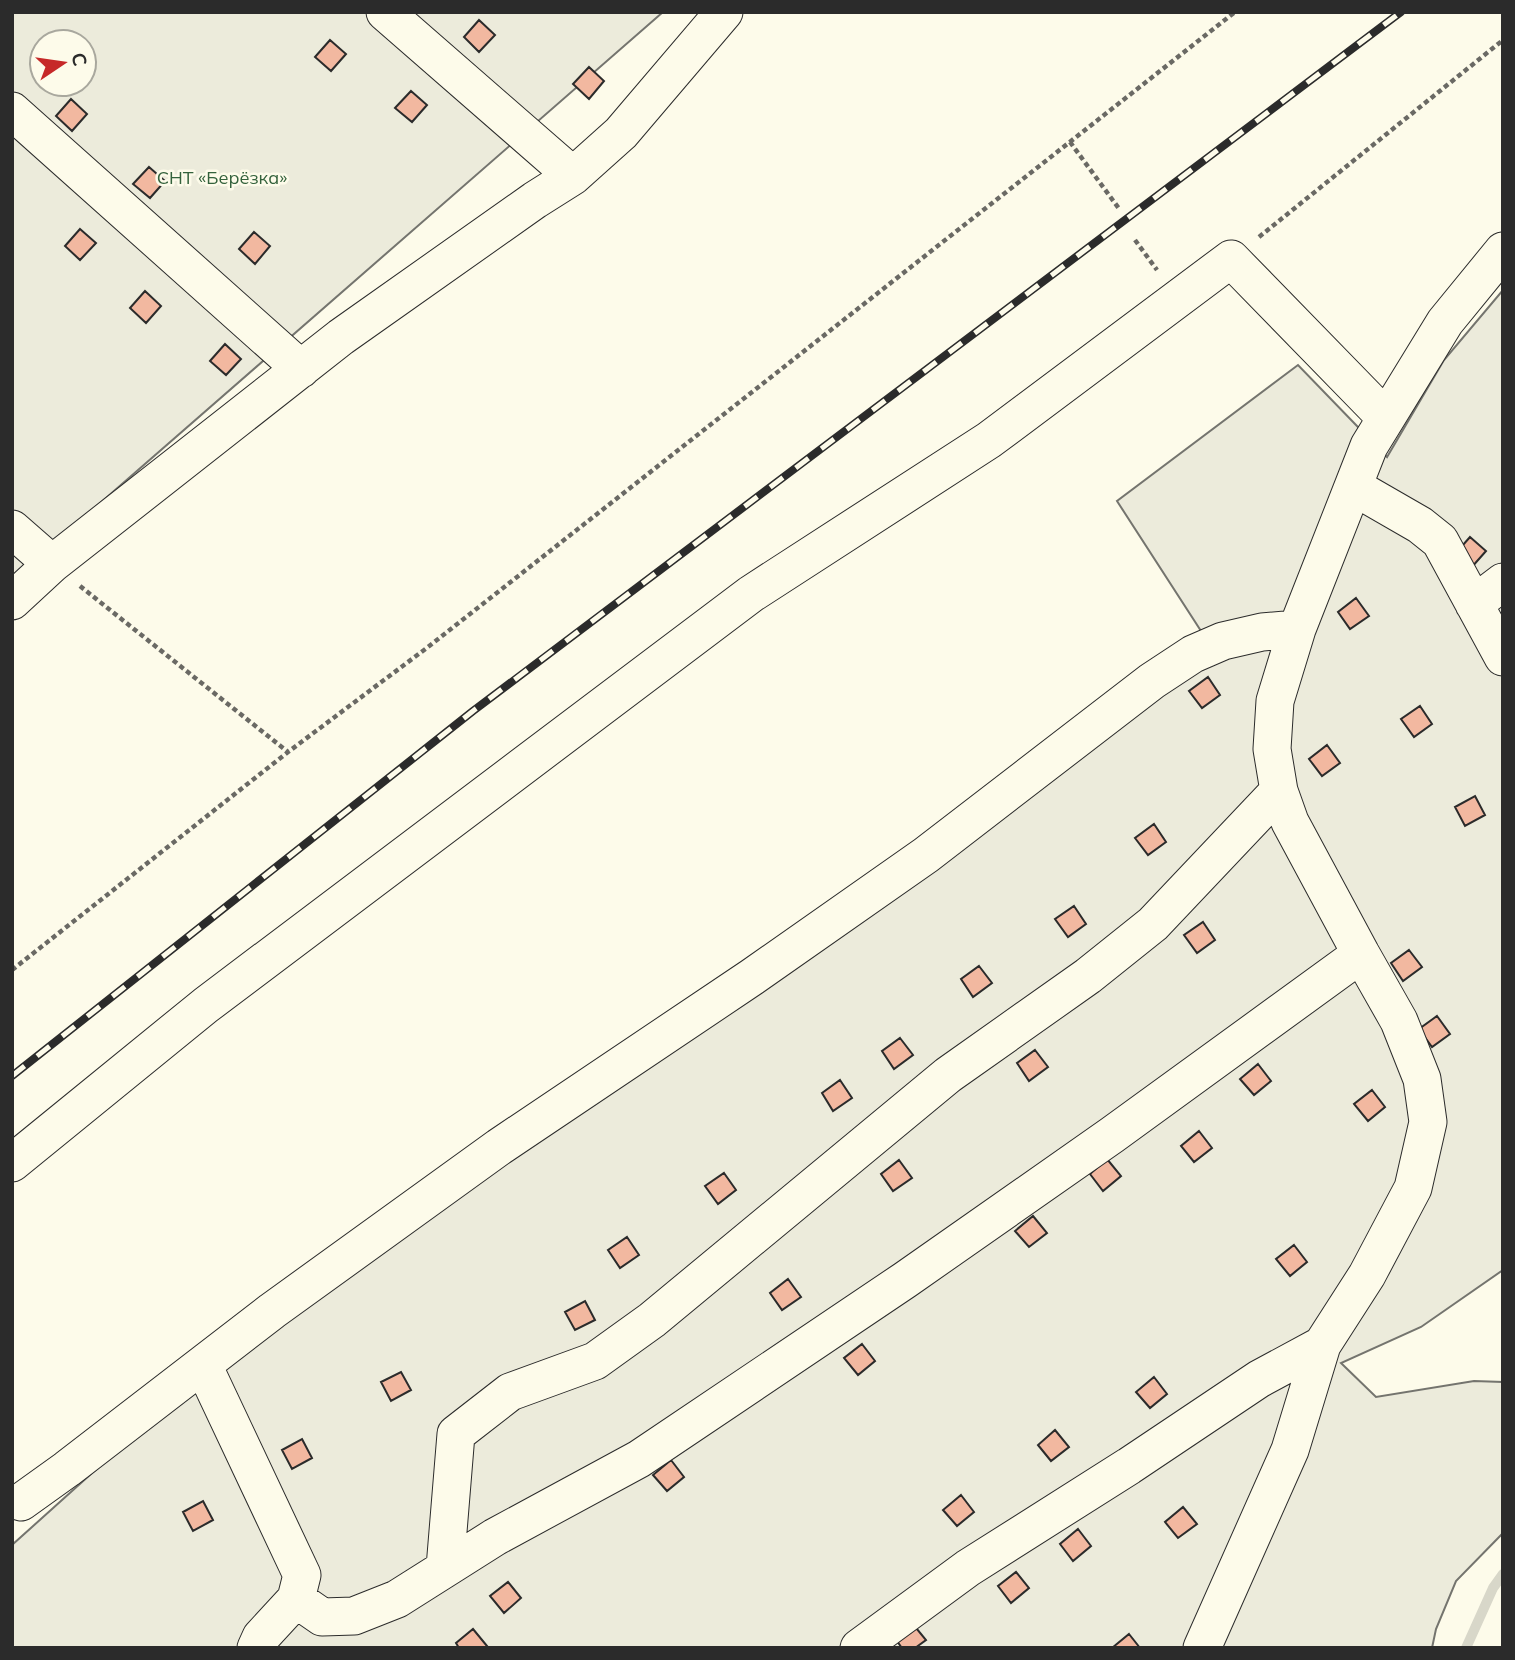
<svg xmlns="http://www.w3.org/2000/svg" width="1515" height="1660" font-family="Mulish,sans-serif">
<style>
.green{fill:#ecebdb;stroke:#74746e;stroke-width:2;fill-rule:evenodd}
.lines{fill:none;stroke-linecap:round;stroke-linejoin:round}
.stream{stroke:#d8d7c9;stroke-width:10}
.building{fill:#f2b8a0;stroke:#2b2b2b;stroke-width:2}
.minor-casing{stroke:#2b2b2b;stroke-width:39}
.path{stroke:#6a6964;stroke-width:4.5;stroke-dasharray:5 3.5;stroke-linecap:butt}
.minor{stroke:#fdfbea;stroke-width:37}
.rail-casing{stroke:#2b2b2b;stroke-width:8}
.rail{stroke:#fdfbea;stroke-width:5;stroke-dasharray:16;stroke-linecap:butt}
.labels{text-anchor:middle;stroke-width:5;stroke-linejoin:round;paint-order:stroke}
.park-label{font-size:18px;fill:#34623c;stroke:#fdfbea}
</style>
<rect width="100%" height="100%" fill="#fdfbea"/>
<path class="green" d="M12,12H663L12,580ZM42,42H84V84H42Z
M1503,290V1270L1421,1327L1341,1363L1376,1397L1474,1381L1503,1382V1533L1456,1581L1436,1629L1432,1648H12V1545L280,1304L871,880L1201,631L1117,501L1298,365L1387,457L1444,360Z"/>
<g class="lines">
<path class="stream" d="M1466,1648L1493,1588L1503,1574"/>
</g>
<path class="building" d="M479,20L495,35L479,52L464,37Z
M330,40L346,54L331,71L315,57Z
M589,67L604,81L589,99L573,84Z
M411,91L427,105L412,122L395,108Z
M71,99L87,114L72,131L56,116Z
M149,167L165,181L150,198L133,184Z
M80,229L96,243L80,260L65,246Z
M254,232L270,246L255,264L239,249Z
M145,291L161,306L146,323L130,308Z
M225,344L241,359L226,375L210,361Z
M1470,537L1486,551L1471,568L1455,554Z
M1356,598L1369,616L1350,629L1338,612Z
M1208,677L1220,695L1202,708L1189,691Z
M1420,706L1432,724L1414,737L1401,719Z
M1327,745L1340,763L1322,776L1309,759Z
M1475,796L1485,815L1465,826L1455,807Z
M1154,824L1166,842L1148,855L1135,838Z
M1074,906L1086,924L1068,937L1055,919Z
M1203,922L1215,940L1197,953L1184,935Z
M1409,950L1422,967L1403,981L1391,963Z
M979,966L992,983L973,997L961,979Z
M1437,1016L1450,1034L1432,1047L1419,1029Z
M900,1038L913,1055L894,1069L882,1051Z
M1035,1050L1048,1067L1029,1081L1017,1063Z
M1258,1064L1271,1081L1254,1095L1240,1079Z
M840,1080L852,1098L833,1111L822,1093Z
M1372,1090L1385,1107L1368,1121L1354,1104Z
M1199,1131L1212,1148L1194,1162L1181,1146Z
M1107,1159L1121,1176L1103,1191L1090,1174Z
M899,1160L912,1178L893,1191L881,1174Z
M724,1173L736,1190L718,1204L705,1186Z
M1033,1216L1047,1233L1029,1247L1015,1231Z
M627,1237L639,1255L620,1268L608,1250Z
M1294,1245L1307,1262L1290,1276L1276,1259Z
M788,1279L801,1297L782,1310L770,1293Z
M585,1301L595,1320L575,1330L565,1312Z
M862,1344L875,1361L858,1375L844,1358Z
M401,1372L411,1390L391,1401L381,1382Z
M1154,1377L1167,1394L1150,1408L1136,1392Z
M1055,1430L1069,1447L1051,1461L1038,1445Z
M302,1439L312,1458L292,1469L282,1450Z
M671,1460L684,1477L667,1491L653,1475Z
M961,1495L974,1512L957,1526L943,1510Z
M203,1501L213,1520L193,1531L183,1512Z
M1183,1507L1197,1524L1178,1538L1165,1522Z
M1078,1529L1091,1546L1073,1561L1060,1544Z
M1016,1572L1029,1588L1011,1603L998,1586Z
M508,1582L521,1598L504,1613L490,1596Z
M912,1623L926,1640L915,1648H902L894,1637Z
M473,1629L487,1646L485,1648H459L456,1643Z
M1129,1634L1140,1648H1112Z"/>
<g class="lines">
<g class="minor-casing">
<path id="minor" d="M385,12L573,176
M12,111L301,369
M1354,487L1420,525L1440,541L1503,657
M12,529L52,564
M12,601L52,564L341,337L535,200L573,176L621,133L724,12
M1474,604L1503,582
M12,1163L206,1005L751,594L989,440L1231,259L1386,418
M203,1365L302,1575L296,1599L261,1637L256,1648
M21,1502L67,1469L272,1311L499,1147L752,977L926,855L1152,681L1193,654L1223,641L1262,632L1297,629
M445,1568L456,1434L510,1392L595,1361L652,1320L948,1075L1088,976L1153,924L1279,791
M296,1599L322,1617L354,1616L397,1599L495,1537L639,1459L905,1280L1112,1135L1361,954
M859,1648L968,1568L1129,1466L1259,1379L1322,1345
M1202,1648L1290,1450L1322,1345L1367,1275L1413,1188L1428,1122L1422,1079L1399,1021L1361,954L1290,822L1279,791L1272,749L1275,701L1297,629L1369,446L1445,322L1503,251"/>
</g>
<path class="path" d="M1070,142L1120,210
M1259,237L1503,40
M1135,240L1157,270
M80,586L288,752
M12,970L288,752L428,647L1235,12"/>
<use href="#minor" class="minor"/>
<g class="rail-casing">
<path id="rail" d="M12,1076L473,711L1401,12"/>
</g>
<use href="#rail" class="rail"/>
</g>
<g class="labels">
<g class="park-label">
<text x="222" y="184">СНТ «Берёзка»</text>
</g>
</g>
<rect width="1515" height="1660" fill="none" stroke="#2b2b2b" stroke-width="28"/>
<g transform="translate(63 63) rotate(77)"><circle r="33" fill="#fdfbea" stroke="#a9a89e" stroke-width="2"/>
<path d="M0-5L12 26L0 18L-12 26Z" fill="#c62828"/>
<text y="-10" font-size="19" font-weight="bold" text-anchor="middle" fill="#2b2b2b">С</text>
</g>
</svg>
